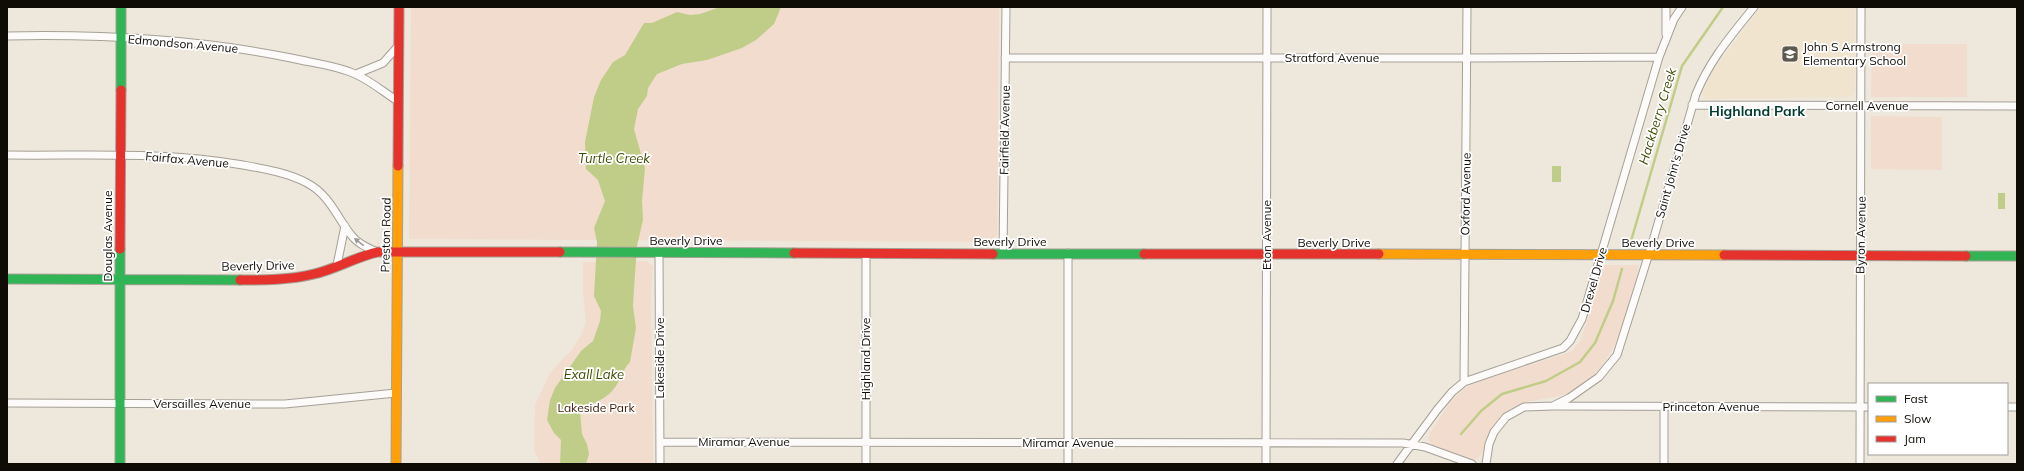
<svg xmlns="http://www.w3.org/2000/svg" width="2024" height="471" font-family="Mulish,sans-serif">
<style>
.built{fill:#f0e4ce}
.green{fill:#f2dccd}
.water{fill:#c0cd88}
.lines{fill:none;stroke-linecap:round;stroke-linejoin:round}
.stream{stroke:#c0cd88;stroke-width:2.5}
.street-casing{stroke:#a5a096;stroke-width:9}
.fast-casing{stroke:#a5a096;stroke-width:11}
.slow-casing{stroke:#a5a096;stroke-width:11}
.jam-casing{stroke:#a5a096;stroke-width:11}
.street{stroke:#fcfbfa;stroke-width:7}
.fast{stroke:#30b455;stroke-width:9}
.slow{stroke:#ff9f0a;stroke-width:9}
.jam{stroke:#e5322d;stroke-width:9}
.oneway{fill:#9d9b98}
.labels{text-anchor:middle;stroke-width:3.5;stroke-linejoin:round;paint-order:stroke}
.street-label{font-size:12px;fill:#0f0b05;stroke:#fff}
.poi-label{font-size:12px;fill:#0f0b05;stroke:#fff;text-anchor:start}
.park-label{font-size:12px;fill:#42200d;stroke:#fff}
.water-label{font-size:13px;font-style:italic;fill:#3f4b03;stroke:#fff}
.quarter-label{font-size:14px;font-weight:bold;fill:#003b2f;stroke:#fff}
</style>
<rect width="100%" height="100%" fill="#eee7db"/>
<path class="built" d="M1761,7H1855V90L1851,97L1706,99L1702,94L1712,72Z"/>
<path class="green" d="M411,7H999L997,235L990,242L409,239Z
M1872,44H1967V97H1871Z
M1871,116L1942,117V170L1871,169Z
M646,261L653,266L651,291L653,464H541L534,451L535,405L550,373L573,348L581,335L586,323L583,293V262Z
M1604,265H1639C1631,308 1612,380 1565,394C1545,401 1522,398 1504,413C1498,418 1492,427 1488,435C1484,443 1485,452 1477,459C1463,462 1444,450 1431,444L1428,438L1430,433L1451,401L1464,388L1494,376L1571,352L1581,340Z"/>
<path class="water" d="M720,7H781L774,24L756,40L742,48L707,60L682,64L657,74L648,88L647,96L638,109L634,129L645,168L642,201L643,220L637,246L634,289L633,306L636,328L630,362C621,371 620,385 609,394C600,402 590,403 580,412L582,434L587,444L589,454L586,464H560L561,440L554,433L547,420L550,400L555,388L581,351L593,341L600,321L601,311L594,296L597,242L594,228L605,201L598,180L586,169L585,142L594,97L601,80L613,62L625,55L644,23H652L677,12L690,15L700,14Z
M1552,166H1561V182H1552Z
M1998,193H2005V209H1998Z"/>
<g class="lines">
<path class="stream" d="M1631,241L1682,66L1723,7
M1461,434L1481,411L1502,394L1546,381L1580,362L1595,343L1613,301L1622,269"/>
<g class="street-casing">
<path id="street" d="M1666,7V34
M7,36C102,34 198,39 291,58C312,63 336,65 355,74C371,81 385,93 399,102
M1005,58H1467L1659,57
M356,74L383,63L399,45
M1692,105L2017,106
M7,155C86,156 166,151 243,165C265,169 288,173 307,183C330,195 337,218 352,236C358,244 368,248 377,252
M659,253L660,464
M1003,254L1006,7
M337,265L345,226
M1464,382L1467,7
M7,403L285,404L396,393
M1555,406L1869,407
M2007,407H2017
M660,442L1403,443L1425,447L1472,464
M866,464V253
M1068,464V253
M1266,464L1267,7
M1397,464L1437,410L1452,392L1464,382L1563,348L1570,341L1582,319L1659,57L1674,19L1682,7
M1486,464L1489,444L1494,432L1506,417L1524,407L1553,406L1569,398L1599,377L1617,355L1652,244L1696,94C1711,58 1731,36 1754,7
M1664,464V407
M1860,464L1861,7"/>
</g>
<g class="fast-casing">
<path id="fast" d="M121,90V7
M560,252L794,253
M993,254H1144
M1966,256H2017
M7,279L240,280
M120,464V249"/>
</g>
<g class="slow-casing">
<path id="slow" d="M1379,254L1724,255
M396,464L398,166"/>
</g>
<g class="jam-casing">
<path id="jam" d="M398,166L399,7
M120,249L121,90
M794,253L993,254
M1144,254H1379
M1724,255L1966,256
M240,280C265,280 290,280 314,274C336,269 355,257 378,252H560"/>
</g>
<use href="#street" class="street"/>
<use href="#fast" class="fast"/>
<use href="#slow" class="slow"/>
<use href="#jam" class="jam"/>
</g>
<defs><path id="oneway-solid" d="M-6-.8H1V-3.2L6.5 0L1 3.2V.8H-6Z"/></defs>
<use class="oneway" href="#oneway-solid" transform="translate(359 242) rotate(-143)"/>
<defs>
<g id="school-square" transform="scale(0.9)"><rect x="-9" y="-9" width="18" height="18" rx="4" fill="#5d5850" stroke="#fff"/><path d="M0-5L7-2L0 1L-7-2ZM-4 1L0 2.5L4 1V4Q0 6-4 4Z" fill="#fff"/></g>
</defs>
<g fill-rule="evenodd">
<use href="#school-square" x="1790" y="54"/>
</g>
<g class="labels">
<g class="street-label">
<text transform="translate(183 44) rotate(5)" y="4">Edmondson Avenue</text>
<text x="1332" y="62">Stratford Avenue</text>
<text x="1867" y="110">Cornell Avenue</text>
<text transform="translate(1005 130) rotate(-89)" y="4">Fairfield Avenue</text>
<text transform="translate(187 160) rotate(5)" y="4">Fairfax Avenue</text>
<text transform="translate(1673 171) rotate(-74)" y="4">Saint John's Drive</text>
<text transform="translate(1466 194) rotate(-89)" y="4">Oxford Avenue</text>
<text transform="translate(386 235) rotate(-89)" y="4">Preston Road</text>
<text transform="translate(1267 235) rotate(-90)" y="4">Eton Avenue</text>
<text transform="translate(1861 235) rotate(-89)" y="4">Byron Avenue</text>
<text transform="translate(108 236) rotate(-90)" y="4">Douglas Avenue</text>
<text x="686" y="245">Beverly Drive</text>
<text x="1010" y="246">Beverly Drive</text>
<text x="1334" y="247">Beverly Drive</text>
<text x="1658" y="247">Beverly Drive</text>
<text transform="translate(258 266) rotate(-1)" y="4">Beverly Drive</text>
<text transform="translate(1594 280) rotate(-74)" y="4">Drexel Drive</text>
<text transform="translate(660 358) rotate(-90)" y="4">Lakeside Drive</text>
<text transform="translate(866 359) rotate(-90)" y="4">Highland Drive</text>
<text x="202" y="408">Versailles Avenue</text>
<text x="1711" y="411">Princeton Avenue</text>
<text x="744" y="446">Miramar Avenue</text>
<text x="1068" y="447">Miramar Avenue</text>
</g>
<g class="poi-label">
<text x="1803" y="51">John S Armstrong<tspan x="1803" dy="14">Elementary School</tspan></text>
</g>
<g class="park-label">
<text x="596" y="412">Lakeside Park</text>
</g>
<g class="water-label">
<text transform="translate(1657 116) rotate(-73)" y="5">Hackberry Creek</text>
<text x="614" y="163">Turtle Creek</text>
<text x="594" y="379">Exall Lake</text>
</g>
<g class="quarter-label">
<text x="1757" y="116">Highland Park</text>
</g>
</g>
<rect width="2024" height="471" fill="none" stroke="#0f0b05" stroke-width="16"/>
<rect x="1868" y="383" width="140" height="72" fill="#ffffff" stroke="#9f9d9b"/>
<rect x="1876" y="396" width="20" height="6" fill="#30b455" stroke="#9f9d9b"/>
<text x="1904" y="403" font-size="12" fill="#0f0b05">Fast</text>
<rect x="1876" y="416" width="20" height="6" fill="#ff9f0a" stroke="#9f9d9b"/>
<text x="1904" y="423" font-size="12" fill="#0f0b05">Slow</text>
<rect x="1876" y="436" width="20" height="6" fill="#e5322d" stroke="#9f9d9b"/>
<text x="1904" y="443" font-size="12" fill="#0f0b05">Jam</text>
</svg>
